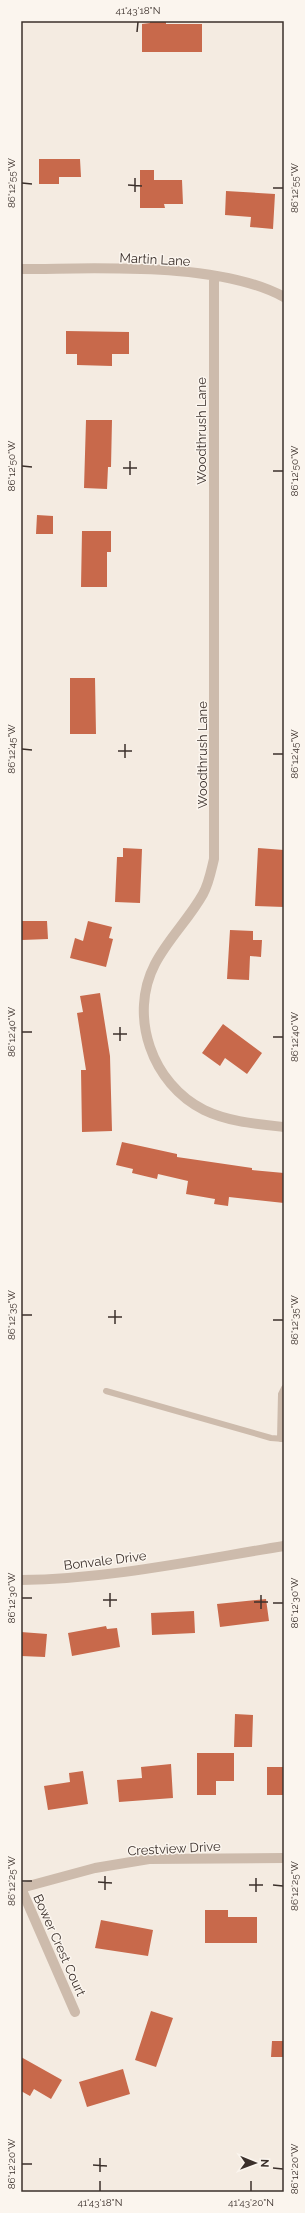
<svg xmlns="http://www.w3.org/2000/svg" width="305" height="2213" font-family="Raleway,sans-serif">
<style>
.building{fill:#c8694b}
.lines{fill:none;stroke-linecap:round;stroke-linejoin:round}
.lane{stroke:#cdbbac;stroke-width:6}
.street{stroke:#cdbbac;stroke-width:10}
.ticks{fill:none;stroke:#3b302b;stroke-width:1.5}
.labels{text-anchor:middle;stroke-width:3;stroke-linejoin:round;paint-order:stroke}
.street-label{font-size:13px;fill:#3b302b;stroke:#fbf5ee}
.neatline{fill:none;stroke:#3b302b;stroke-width:1.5}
.ticks-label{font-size:10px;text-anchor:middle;fill:#3b302b}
</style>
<rect width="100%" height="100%" fill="#f4ebe1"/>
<path class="building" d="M150,21H166V24H202V52H142V24L150,23Z
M39,159H80L81,177H59V184H39Z
M140,170H154V180H182L183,204H164L165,208H140Z
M226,191L275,194L273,229L250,227L251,217L225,215Z
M66,331L129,332V354H112V366L77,365V354H66Z
M86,420H112L111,467H108L107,489L84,488Z
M37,515L53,516V534H36Z
M82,531H111V552H107V587H81Z
M70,678H95L96,734H70Z
M123,848L142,849L140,903L115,902L117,857H123Z
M258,848L284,850V907L255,906Z
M21,921H47L48,939L22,940Z
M88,921L112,927L109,938L113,939L106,967L70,958L75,938L83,941Z
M230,930L253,931V940H262L261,957L250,956L249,980L227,979Z
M100,993L110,1056L112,1131L82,1132L81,1070H86L77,1013L83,1012L80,996Z
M223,1024L262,1053L247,1074L225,1058L220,1066L202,1053Z
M122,1142L177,1154V1157L252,1168V1170L284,1173V1203L229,1197L228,1206L214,1204L215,1199L186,1194L188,1181L158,1174L157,1179L132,1173L133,1169L116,1165Z
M266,1599L269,1621L220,1627L217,1604Z
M194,1611L195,1633L152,1635L151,1613Z
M106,1626L107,1629L117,1628L120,1647L72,1656L68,1633Z
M21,1632L47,1634L45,1657L21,1656Z
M235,1714L253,1715L252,1747H234Z
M197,1753H234V1781H216V1795H197Z
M171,1764L173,1798L119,1802L117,1780L142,1778L141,1767Z
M267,1767H284V1795H267Z
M83,1771L88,1804L48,1810L44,1786L70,1782L69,1773Z
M205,1910H228V1917H257V1943H205Z
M101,1920L153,1930L148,1956L95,1948Z
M151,2011L173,2018L156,2067L135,2060Z
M272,2041H284V2057H271Z
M21,2057L62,2080L51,2099L34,2089L30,2096L21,2091Z
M123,2069L130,2094L87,2107L79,2082Z"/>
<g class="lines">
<path class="lane" d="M106,1391L271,1438L284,1439
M280,1439L281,1394L284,1388"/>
<path class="street" d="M21,269C97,269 218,261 284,297
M214,276V859C211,871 209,883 203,894C189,919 168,939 155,964C128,1016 152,1084 204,1110C229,1122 257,1124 284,1127
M21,1580C109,1579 197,1560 284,1546
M21,1888L95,1868L149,1859L284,1858
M21,1888L75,2012"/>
</g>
<path class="ticks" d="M137,32L138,22M22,183L32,184M128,185L142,186M273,188H283M135,192V178M22,466L32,467M123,468H137M273,471H283M130,475V461M22,749L32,750M118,751H132M273,754H283M125,758V744M22,1032H32M113,1034H127M273,1037H283M120,1041V1027M22,1315H32M108,1317H122M273,1320H283M115,1324V1310M22,1598H32M103,1600H117M254,1602H268M273,1603H283M110,1607V1593M261,1609V1595M22,1881H32M98,1882L112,1883M249,1885H263M273,1885L283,1886M105,1890V1876M256,1892V1878M22,2164H32M93,2165L107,2166M273,2168L283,2169M100,2172V2158M100,2191V2181M251,2191V2181"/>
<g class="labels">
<g class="street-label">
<text transform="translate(155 259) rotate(3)" y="5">Martin Lane</text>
<text transform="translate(201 431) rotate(-90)" y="5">Woodthrush Lane</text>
<text transform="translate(202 755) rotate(-90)" y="5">Woodthrush Lane</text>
<text transform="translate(105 1560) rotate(-7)" y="5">Bonvale Drive</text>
<text transform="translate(174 1848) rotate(-3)" y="5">Crestview Drive</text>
<text transform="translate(60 1945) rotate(66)" y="5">Bower Crest Court</text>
</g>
</g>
<rect width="305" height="2213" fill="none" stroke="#fbf5ee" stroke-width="44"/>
<g transform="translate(255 2163) rotate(91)" stroke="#fbf5ee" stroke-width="3" paint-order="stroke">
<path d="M0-3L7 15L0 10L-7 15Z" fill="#3b302b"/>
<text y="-6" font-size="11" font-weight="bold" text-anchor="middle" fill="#3b302b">N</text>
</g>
<rect x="22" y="22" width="261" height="2169" class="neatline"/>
<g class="ticks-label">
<text x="138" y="14">41°43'18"N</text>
<text transform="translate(11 183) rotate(-90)" y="4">86°12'55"W</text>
<text transform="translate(294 188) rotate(-90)" y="4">86°12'55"W</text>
<text transform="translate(11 466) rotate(-90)" y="4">86°12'50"W</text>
<text transform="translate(294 471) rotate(-90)" y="4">86°12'50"W</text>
<text transform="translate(11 749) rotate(-90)" y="4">86°12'45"W</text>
<text transform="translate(294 754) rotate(-90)" y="4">86°12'45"W</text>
<text transform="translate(11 1032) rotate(-90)" y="4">86°12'40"W</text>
<text transform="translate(294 1037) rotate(-90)" y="4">86°12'40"W</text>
<text transform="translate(11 1315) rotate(-90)" y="4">86°12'35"W</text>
<text transform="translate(294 1320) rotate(-90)" y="4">86°12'35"W</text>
<text transform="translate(11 1598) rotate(-90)" y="4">86°12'30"W</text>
<text transform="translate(294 1603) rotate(-90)" y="4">86°12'30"W</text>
<text transform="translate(11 1881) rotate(-90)" y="4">86°12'25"W</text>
<text transform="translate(294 1886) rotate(-90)" y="4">86°12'25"W</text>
<text transform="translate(11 2164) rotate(-90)" y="4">86°12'20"W</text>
<text transform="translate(294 2169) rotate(-90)" y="4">86°12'20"W</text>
<text x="100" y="2206">41°43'18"N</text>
<text x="251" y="2206">41°43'20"N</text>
</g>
</svg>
